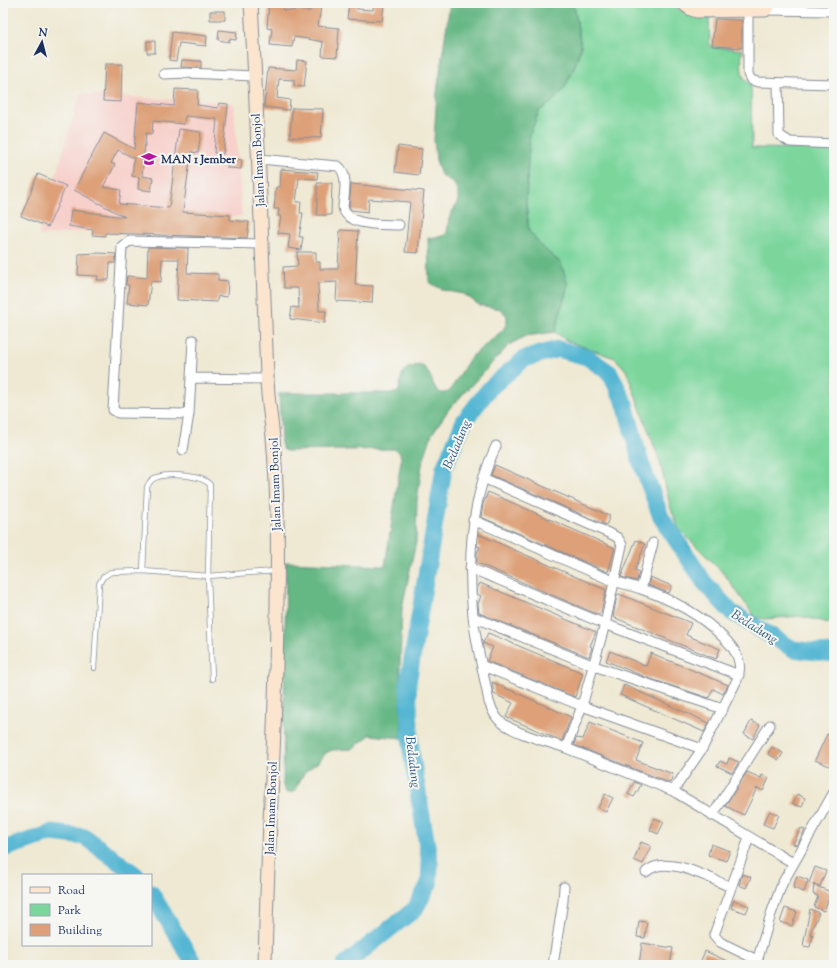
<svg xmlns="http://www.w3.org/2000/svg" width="837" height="968" font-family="'Sorts Mill Goudy',serif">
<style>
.built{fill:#f7d0cb}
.green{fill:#7cd69c;stroke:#4c827d}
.forest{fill:#65b784;stroke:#407371}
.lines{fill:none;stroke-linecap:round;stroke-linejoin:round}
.river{stroke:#55b6d3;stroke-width:17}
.building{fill:#dda078}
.lane-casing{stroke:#858c98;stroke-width:6}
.street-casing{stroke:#858c98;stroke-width:11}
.secondary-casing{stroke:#858c98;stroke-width:15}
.lane{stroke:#fff;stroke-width:4.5}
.street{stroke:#fff;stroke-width:9}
.secondary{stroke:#fbe5cf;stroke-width:13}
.labels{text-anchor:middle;stroke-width:4;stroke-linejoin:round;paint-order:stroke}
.poi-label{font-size:12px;font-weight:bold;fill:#1b2f5e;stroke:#f6f6f2;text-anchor:start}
.street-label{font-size:12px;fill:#1b2f5e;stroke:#f6f6f2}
.water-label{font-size:13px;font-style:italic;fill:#2c5881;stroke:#f6f6f2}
</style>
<rect width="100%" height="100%" fill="#f6f6f2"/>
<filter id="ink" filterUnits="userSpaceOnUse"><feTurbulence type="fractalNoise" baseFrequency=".025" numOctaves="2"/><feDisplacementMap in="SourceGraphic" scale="8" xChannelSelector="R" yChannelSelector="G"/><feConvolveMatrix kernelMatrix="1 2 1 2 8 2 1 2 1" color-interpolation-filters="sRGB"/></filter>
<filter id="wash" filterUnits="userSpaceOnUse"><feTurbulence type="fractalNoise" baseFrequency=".012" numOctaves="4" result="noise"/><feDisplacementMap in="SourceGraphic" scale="16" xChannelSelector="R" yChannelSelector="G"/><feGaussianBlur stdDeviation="0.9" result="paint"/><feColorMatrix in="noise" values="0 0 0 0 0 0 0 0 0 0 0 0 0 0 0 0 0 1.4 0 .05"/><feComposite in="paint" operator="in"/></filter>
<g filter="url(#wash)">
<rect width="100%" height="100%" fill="#efe9d3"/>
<path class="built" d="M80,94L234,103L242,216L38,236Z"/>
<path class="green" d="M572,3H672C682,16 694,13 709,17L710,46L742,50C742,62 738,78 751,84L752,148L834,149V624L799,616L765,619L755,617L725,575L679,529L671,509L659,459L626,370L615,358L567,341L555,332L568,285L561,263L542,247L529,231L526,202L528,162L530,134L539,111L552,102L564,89L574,68L581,47L575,10Z"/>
<path class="forest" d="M450,3H572L575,10L581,47L574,68L564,89L552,102L539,111L530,135L528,162L526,202L529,231L542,247L561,263L568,285L555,332L526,336L509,345L449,409L432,434L422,465L417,501L416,542L402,608L400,666L402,738L370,735L352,749L332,750L326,753L318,762L304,773L294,792L287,793L283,787L286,562L385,566L401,460L400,453L395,449L286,451L283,449L281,444L279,394L283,393H397C402,387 398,378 405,370C407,368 411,367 414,366C430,361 430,383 438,391C439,392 441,393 443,393L449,392L470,358L503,330L507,323V316L501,309L479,305L464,294L443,290L429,282L428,238L443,236L447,233L449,218L458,201V192L454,183L441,175L436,160L434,140L437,92Z"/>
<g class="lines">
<path class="river" d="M3,849L52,833L85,837L136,875
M151,893L195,965
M344,965L415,909L429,884L430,863L411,751L408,683L444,468L464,421L490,388L524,359L558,349L587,357L610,373L625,404L640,460L661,517L704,582L731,612L793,649L834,654"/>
</g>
<g id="blocks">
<path class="building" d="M269,3H284L283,10L310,11L311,6L321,7L318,26L339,28L337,57L322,56L323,42L308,39L294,37L292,47L270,45L272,29L267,28Z
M349,3H358L357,9L373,10L374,3H384L382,21L347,19Z
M210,11H225V20H210Z
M715,19L742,20V48L712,46Z
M219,30L237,32L236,40L229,39V42L218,40Z
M172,32L207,36L206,46L179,43L176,61L169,60Z
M147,41H155V53H147Z
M182,60L201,61V68L181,67Z
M297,60L307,61L304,87L294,86V80L279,79L277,98L290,100L289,110L264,107L268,68L296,70Z
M105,64H122L121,102L103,101Z
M175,89L198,90L197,105L218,108L219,103L228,104L223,154L214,153L217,119L185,116L184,124L153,121L152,134L146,133L142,176L153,178L151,191L138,189L139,177L132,176L134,158L118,150L111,163L115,165L103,187L121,190L119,204L169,208L179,129L201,132L198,153L191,152L183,212L230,215V220L249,222L247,238L105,233V236L92,235L93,230L69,226L71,210L125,217L74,190L104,133L134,149L138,102L174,106Z
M292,108L323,109L321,138L290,137Z
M398,146L422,149L419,175L395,172Z
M228,158L242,160L241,169L227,168Z
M281,169L318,172L317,179L299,178L296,202H301L300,213H303L299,237H303L301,250L288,248L290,234L278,233L281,216H278L279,209H274L276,187H280Z
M38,174L66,186L48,227L21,216Z
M317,183H332L331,215H317Z
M351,184L424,191L418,253L405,252L410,202L369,199L368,212L351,210L349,206Z
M340,230L358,231L355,285L373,286L372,303L336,301L337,282L318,283L319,311H326L325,323L290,319L292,307L299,308L298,288H284L283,267L298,266L297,252H316V262H320V269H338Z
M148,247L188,248L187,273L218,274V280L228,281L227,297L218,296L217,302L177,300L179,259H162L161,282L151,281L148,305L127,303L129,285H126L127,276L147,278Z
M98,253L116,254L115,263H110L109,280H97L98,276L78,275L79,254Z
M495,465L610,516L606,525L491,475Z
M488,492L615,548L608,572L481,517L483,504Z
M478,534L606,590L601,612L599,615L477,563V553L480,547L477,546Z
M636,540L645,544L635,570L639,572L637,581L621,577Z
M650,577L672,586L669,593L648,585Z
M480,583L596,632L590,646L592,647L589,657L479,613L478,604L481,596L477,594V589Z
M619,594L691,623L686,635L720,649L716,659L613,617L617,595Z
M488,633L583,673L575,697L487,661L493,647L483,643Z
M610,651L646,666L651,653L728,685L723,694L713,689L709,698L648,678L606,661Z
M492,682L571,717L562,741L506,717L513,703L494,694Z
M624,685L709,723L704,732L620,695Z
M751,721L760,725L753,739L744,734Z
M590,722L643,743L636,760L673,774L670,783L574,745L576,738L583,739Z
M827,734L834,737V768L815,760Z
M772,747L783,753L779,760L768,754Z
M729,758L739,762L732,773L717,766L720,761L727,764Z
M747,772L761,778L762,775L769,778L763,791L757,788L744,815L725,806Z
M634,782L641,785L634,797L628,794Z
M605,794L613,798L606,812L598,808Z
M797,794L805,798L802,807L793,804Z
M770,811L779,815L773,828L763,824Z
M655,818L664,822L658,834L650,830Z
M801,828L805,830L797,845L793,844Z
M641,842L651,846L643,864L634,860Z
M711,844L730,851L726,861L708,855Z
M815,867L826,871L820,886L809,883Z
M742,874L751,877L746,888L739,885Z
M797,876L808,880L804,892L793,888Z
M814,885L831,892L824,911L814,907L818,896L813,894Z
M734,900L749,906L746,913L731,908Z
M785,908L797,912L792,926L780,922Z
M810,909L819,913L810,934L813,935L810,947L803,946Z
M639,921L647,922L645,938L637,937Z
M642,943L673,948L670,965H639Z
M705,951L736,965H699Z"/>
</g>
</g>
<g filter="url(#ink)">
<use href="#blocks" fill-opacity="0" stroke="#858c98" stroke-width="1"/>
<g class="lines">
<g class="lane-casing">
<path id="lane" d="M143,571L147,487C149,482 152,478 158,477C169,473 203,475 210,485L208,576L212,679
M94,668L99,584L103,577L111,572L143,571L208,576L275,571"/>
</g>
<g class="street-casing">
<path id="street" d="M748,10V74L751,80L758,82L834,84
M765,10L834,11
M164,74L187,73L254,76
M778,83L779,135L790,142L834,144
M259,159L338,166C349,174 344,195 343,207C346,227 384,224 399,225
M263,244L130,241L122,246L113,410L118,413L189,414L191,378L267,379
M191,378L193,340
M496,446C471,499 467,558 473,616C476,645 484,674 489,702C492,709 494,716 500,721C513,733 548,742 566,748
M183,450L189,414
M473,520C518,539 562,559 606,578C618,583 630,585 641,589C673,600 700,614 724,638C736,650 744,663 737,680L702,749L673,791
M470,568L605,624L622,545L618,538L613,535L483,478
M641,589L653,543
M473,617L594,666L723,709
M483,666L582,706L702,749
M739,675L605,624L582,706L566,748L673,791L793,863
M712,816L770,725
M749,838L714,935L720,942L757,960
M646,872C666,853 710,879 731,887
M553,965L563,901L564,887
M756,965L771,914L782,884L834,792"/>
</g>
<g class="secondary-casing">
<path id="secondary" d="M251,3C258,127 262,251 267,375C267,396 271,417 273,438C278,492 278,548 277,602C277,723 267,844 265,965
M683,3L691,9L697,11L765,10L771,3"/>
</g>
<use href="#lane" class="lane"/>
<use href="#street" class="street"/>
<use href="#secondary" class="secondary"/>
</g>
</g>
<defs>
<g id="school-bare" transform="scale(1.2)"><path d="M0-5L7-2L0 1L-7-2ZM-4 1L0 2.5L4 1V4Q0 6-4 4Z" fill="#b5179e" stroke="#f6f6f2" stroke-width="2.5" paint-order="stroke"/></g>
</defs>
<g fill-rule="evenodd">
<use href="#school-bare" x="149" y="159"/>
</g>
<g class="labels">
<g class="poi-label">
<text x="161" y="163">MAN 1 Jember</text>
</g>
<g class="street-label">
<text transform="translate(258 160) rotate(-93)" y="4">Jalan Imam Bonjol</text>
<text transform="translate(275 484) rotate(-92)" y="4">Jalan Imam Bonjol</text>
<text transform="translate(271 808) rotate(-88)" y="4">Jalan Imam Bonjol</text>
</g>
<g class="water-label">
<text transform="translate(456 444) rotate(-67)" y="5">Bedadung</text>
<text transform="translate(755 626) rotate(32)" y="5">Bedadung</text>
<text transform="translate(414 762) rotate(83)" y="5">Bedadung</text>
</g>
</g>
<rect width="837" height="968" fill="none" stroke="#f6f6f2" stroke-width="16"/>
<rect x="22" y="874" width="130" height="72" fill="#f6f6f2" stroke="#9ea6b7"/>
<rect x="30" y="887" width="20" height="6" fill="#fbe5cf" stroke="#9ea6b7"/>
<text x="58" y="894" font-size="12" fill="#1b2f5e">Road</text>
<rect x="30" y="904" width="20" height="12" fill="#7cd69c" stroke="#9ea6b7"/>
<text x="58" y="914" font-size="12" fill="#1b2f5e">Park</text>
<rect x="30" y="924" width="20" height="12" fill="#dda078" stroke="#9ea6b7"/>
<text x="58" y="934" font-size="12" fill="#1b2f5e">Building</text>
<g transform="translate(42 42) rotate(7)" stroke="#f6f6f2" stroke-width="3" paint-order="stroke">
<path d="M0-3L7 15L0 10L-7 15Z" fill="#1b2f5e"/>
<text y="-6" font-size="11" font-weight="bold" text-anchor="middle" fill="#1b2f5e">N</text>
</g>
</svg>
